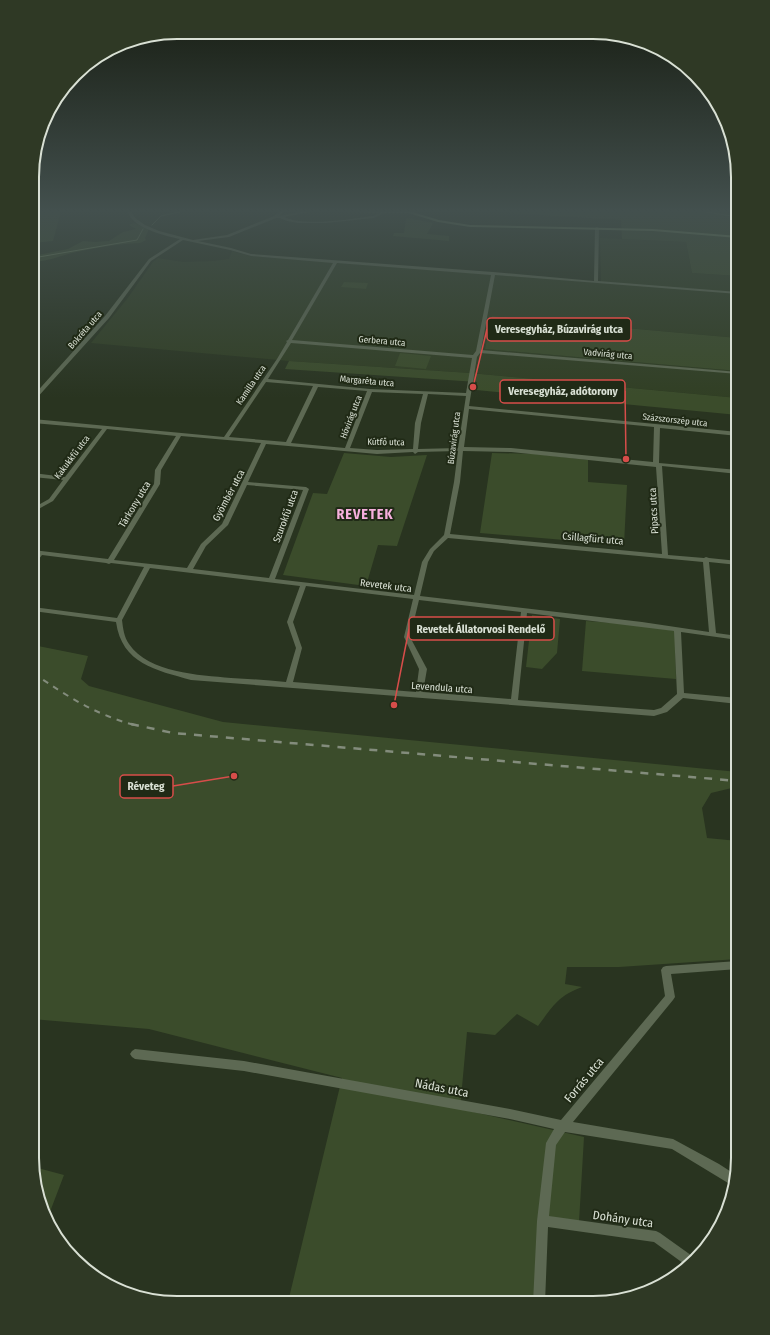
<svg xmlns="http://www.w3.org/2000/svg" width="770" height="1335" font-family="'Fira Sans Condensed',sans-serif">
<style>
.built{fill:#313f24}
.green{fill:#3b4c2b}
.lines{fill:none;stroke-linecap:round;stroke-linejoin:round}
.stream{stroke:#768b63;stroke-width:1}
.minor{fill:#5d6953;fill-rule:evenodd}
.major{fill:#88a172;fill-rule:evenodd}
.rail-far1{stroke:#838c7c;stroke-width:2;stroke-dasharray:6 6;stroke-linecap:butt}
.rail{stroke:#838c7c;stroke-width:2.5;stroke-dasharray:8 8;stroke-linecap:butt}
.labels{text-anchor:middle;stroke-width:4;stroke-linejoin:round;paint-order:stroke}
.far-street-label{font-size:9px;fill:#d9e0d4;stroke:#202a16}
.street-label{font-size:10px;fill:#d9e0d4;stroke:#202a16}
.near-street-label{font-size:12px;fill:#d9e0d4;stroke:#202a16}
.district-label{font-size:14px;font-weight:bold;letter-spacing:1px;fill:#f7b0dd;stroke:#202a16}
.rim{fill:none;stroke:#d9e0d4;stroke-width:2}
.leader{fill:none;stroke:#d74d4a;stroke-width:1.5}
.callout-dot{fill:#d74d4a;stroke:#202a16;stroke-width:1.5}
.callout{fill:#202a16;stroke:#d74d4a;stroke-width:1.5}
.callout-label{font-size:11px;text-anchor:middle;font-weight:bold;fill:#d9e0d4}
</style>
<rect width="100%" height="100%" fill="#293420"/>
<path class="built" d="M600,238L686,242L692,273L738,276V338L492,316L486,349L738,371V398L470,373L289,361L91,343L127,299L153,262L158,258L183,262L213,261L229,259L232,251L250,256L601,283Z"/>
<path class="green" d="M33,211H61L53,241L33,243Z
M511,211H738V276L692,273L686,242L622,239L621,220L510,213Z
M408,218L433,223L427,234L449,236V241L393,236L394,233H404L406,219Z
M134,223L149,229L145,238L146,240L140,243C117,244 94,248 72,253C59,256 48,262 33,261V256L68,249L83,241L95,242L109,241L123,232L136,229L129,225Z
M344,282L368,283L366,289L341,287Z
M492,316L738,338V371L485,349Z
M400,353L431,356L426,369L395,366Z
M289,361L470,373L738,398V415L476,390L477,382L285,369Z
M344,453L391,457L427,455L397,546L378,545L366,586L283,575L313,493L327,494Z
M492,453L536,454L588,460V482L627,485L624,545L480,533Z
M532,615L560,619L557,653L542,669L526,667Z
M586,621L641,625L675,631L676,679L582,671Z
M33,645L88,656L81,679L89,686L223,722L738,772V793L736,787L711,793L702,808L707,838L738,841V959L619,967H567L565,984L582,987C558,996 553,1006 538,1026L517,1014L495,1035L467,1032L460,1109L584,1137L579,1222L547,1216L539,1303L288,1302L342,1078L149,1029L32,1019Z
M34,1167L64,1175L48,1217L40,1205Z"/>
<g class="lines">
<path class="stream" d="M700,211L738,217
M152,225L161,216L184,211
M33,258L137,240L143,229"/>
<path class="minor" d="M127,211H131L135,218L145,225L159,231L193,240L227,235L274,216L280,211H284L279,216L306,211H314L284,217C305,227 349,219 373,216L380,213L346,212L344,211H408L409,213H384L374,218L326,223H298L287,221L280,218H276L229,237L198,241L231,248L251,254L493,272L594,281L595,228L597,227L599,228L598,281L738,292V294L495,275L481,350L738,372V374L480,353L477,357L469,406L738,432V436L660,428L659,463L738,470V474L662,466L668,555L704,558L706,557L709,558L738,561V565L709,562L716,633L738,636V640L681,632L684,693L738,698V704L683,698L667,712L654,716L191,680C156,670 122,664 116,622L33,611V607L117,618L144,567L111,563L109,564L106,563L42,555L35,564L33,565V559L36,554H33V550L108,559L154,484L155,470L176,436L107,429L53,501L33,512V508L49,499L63,480L33,477V473L65,477L102,429L33,423V419L224,437L277,359L287,342L286,341L288,340L333,263L251,256L230,250L183,240L151,261L109,318L35,400H33V396L105,316L149,259L180,239C166,236 142,230 132,219C130,217 129,214 127,211ZM337,263L491,275L476,351L473,355L292,340ZM291,343L472,358L466,393L370,389L268,379ZM266,382L313,386L286,442L229,437ZM318,387L367,391L345,448L291,443ZM372,392L423,394L415,423L413,449L377,450L350,448ZM428,394L466,396L458,448L418,449L421,423ZM469,409L654,427L653,462L511,448L464,447ZM181,436L261,443L222,524L201,544L187,568L114,560L160,484L161,470ZM266,444L377,454L413,452L415,454L418,452L458,451L454,482L444,535L430,549L422,562L414,595L275,579L309,489L306,487L248,482ZM463,451L511,452L656,467L662,554L450,534L460,482ZM247,485L303,490L269,578L193,569L206,546L228,525ZM448,538L703,562L709,632L642,622L420,596L428,562L434,551ZM150,568L300,586L287,622L296,648L286,682C268,680 249,679 231,678C199,675 149,673 129,644C124,637 123,628 122,620ZM306,586L413,599L404,637L419,669L416,692L293,682L302,648L293,622ZM419,600L521,612L511,699L423,692L427,669L410,637ZM527,613L674,631L677,694L661,708L654,710L518,700Z
M738,961V969L671,974L675,997L673,1000L573,1122L673,1139L719,1164L736,1175L733,1186L672,1149L565,1132L556,1145L549,1216L656,1231L660,1233L695,1258L687,1266L654,1242L548,1227L545,1303H533L537,1221L546,1143L554,1129L510,1119L244,1071L135,1059L132,1057L130,1054L132,1051L135,1049L244,1061L510,1109L561,1120L665,996L661,970L663,967L666,966Z"/>
<path class="major" d="M402,211H409L439,220L470,225L653,229L738,236V238L653,231L470,227L438,222Z"/>
<path class="rail-far1" d="M33,673C67,696 94,714 134,725"/>
<path class="rail" d="M131,724L173,733L738,781"/>
</g>
<linearGradient id="sky" x2="0" y2="1"><stop stop-color="#171d12"/><stop offset="0.53" stop-color="#43504e"/><stop offset="1" stop-color="#43504e" stop-opacity="0"/></linearGradient>
<rect width="770" height="398" fill="url(#sky)"/>
<g class="labels">
<g class="far-street-label">
<text transform="translate(85 330) rotate(-49)" y="3">Bokréta utca</text>
<text transform="translate(382 341) rotate(5)" y="3">Gerbera utca</text>
<text transform="translate(608 354) rotate(5)" y="3">Vadvirág utca</text>
<text transform="translate(367 381) rotate(5)" y="3">Margaréta utca</text>
<text transform="translate(251 385) rotate(-56)" y="3">Kamilla utca</text>
<text transform="translate(351 417) rotate(-69)" y="3">Hóvirág utca</text>
<text transform="translate(675 420) rotate(6)" y="3">Százszorszép utca</text>
<text transform="translate(454 438) rotate(-83)" y="3">Búzavirág utca</text>
<text transform="translate(386 442) rotate(1)" y="3">Kútfő utca</text>
<text transform="translate(72 457) rotate(-53)" y="3">Kakukkfű utca</text>
</g>
<g class="street-label">
<text transform="translate(228 495) rotate(-62)" y="4">Gyömbér utca</text>
<text transform="translate(134 504) rotate(-59)" y="4">Tárkony utca</text>
<text transform="translate(653 511) rotate(-93)" y="4">Pipacs utca</text>
<text transform="translate(285 516) rotate(-70)" y="4">Szurokfű utca</text>
<text transform="translate(593 538) rotate(5)" y="4">Csillagfürt utca</text>
<text transform="translate(386 585) rotate(7)" y="4">Revetek utca</text>
<text transform="translate(442 687) rotate(4)" y="4">Levendula utca</text>
</g>
<g class="near-street-label">
<text transform="translate(584 1080) rotate(-50)" y="4">Forrás utca</text>
<text transform="translate(442 1088) rotate(11)" y="4">Nádas utca</text>
<text transform="translate(623 1219) rotate(8)" y="4">Dohány utca</text>
</g>
<g class="district-label">
<text x="365" y="519">REVETEK</text>
</g>
</g>
<path d="M0 0H770V1335H0ZM177 39H593A138 138 0 0 1 731 177V1158A138 138 0 0 1 593 1296H177A138 138 0 0 1 39 1158V177A138 138 0 0 1 177 39Z" fill="#2f3925" fill-rule="evenodd"/>
<path class="rim" d="M177 39H593A138 138 0 0 1 731 177V1158A138 138 0 0 1 593 1296H177A138 138 0 0 1 39 1158V177A138 138 0 0 1 177 39Z"/>
<path class="leader" d="M473 387L487 329M626 459L625 391M394 705L409 629M234 776L173 786"/>
<g class="callout-dot">
<circle cx="473" cy="387" r="4"/>
<circle cx="626" cy="459" r="4"/>
<circle cx="394" cy="705" r="4"/>
<circle cx="234" cy="776" r="4"/>
</g>
<g class="callout">
<rect x="487" y="318" width="144" height="23" rx="4"/>
<rect x="500" y="380" width="125" height="23" rx="4"/>
<rect x="409" y="617" width="145" height="23" rx="4"/>
<rect x="120" y="775" width="53" height="23" rx="4"/>
</g>
<g class="callout-label">
<text x="559" y="333">Veresegyház, Búzavirág utca</text>
<text x="563" y="395">Veresegyház, adótorony</text>
<text x="481" y="633">Revetek Állatorvosi Rendelő</text>
<text x="146" y="790">Réveteg</text>
</g>
</svg>
